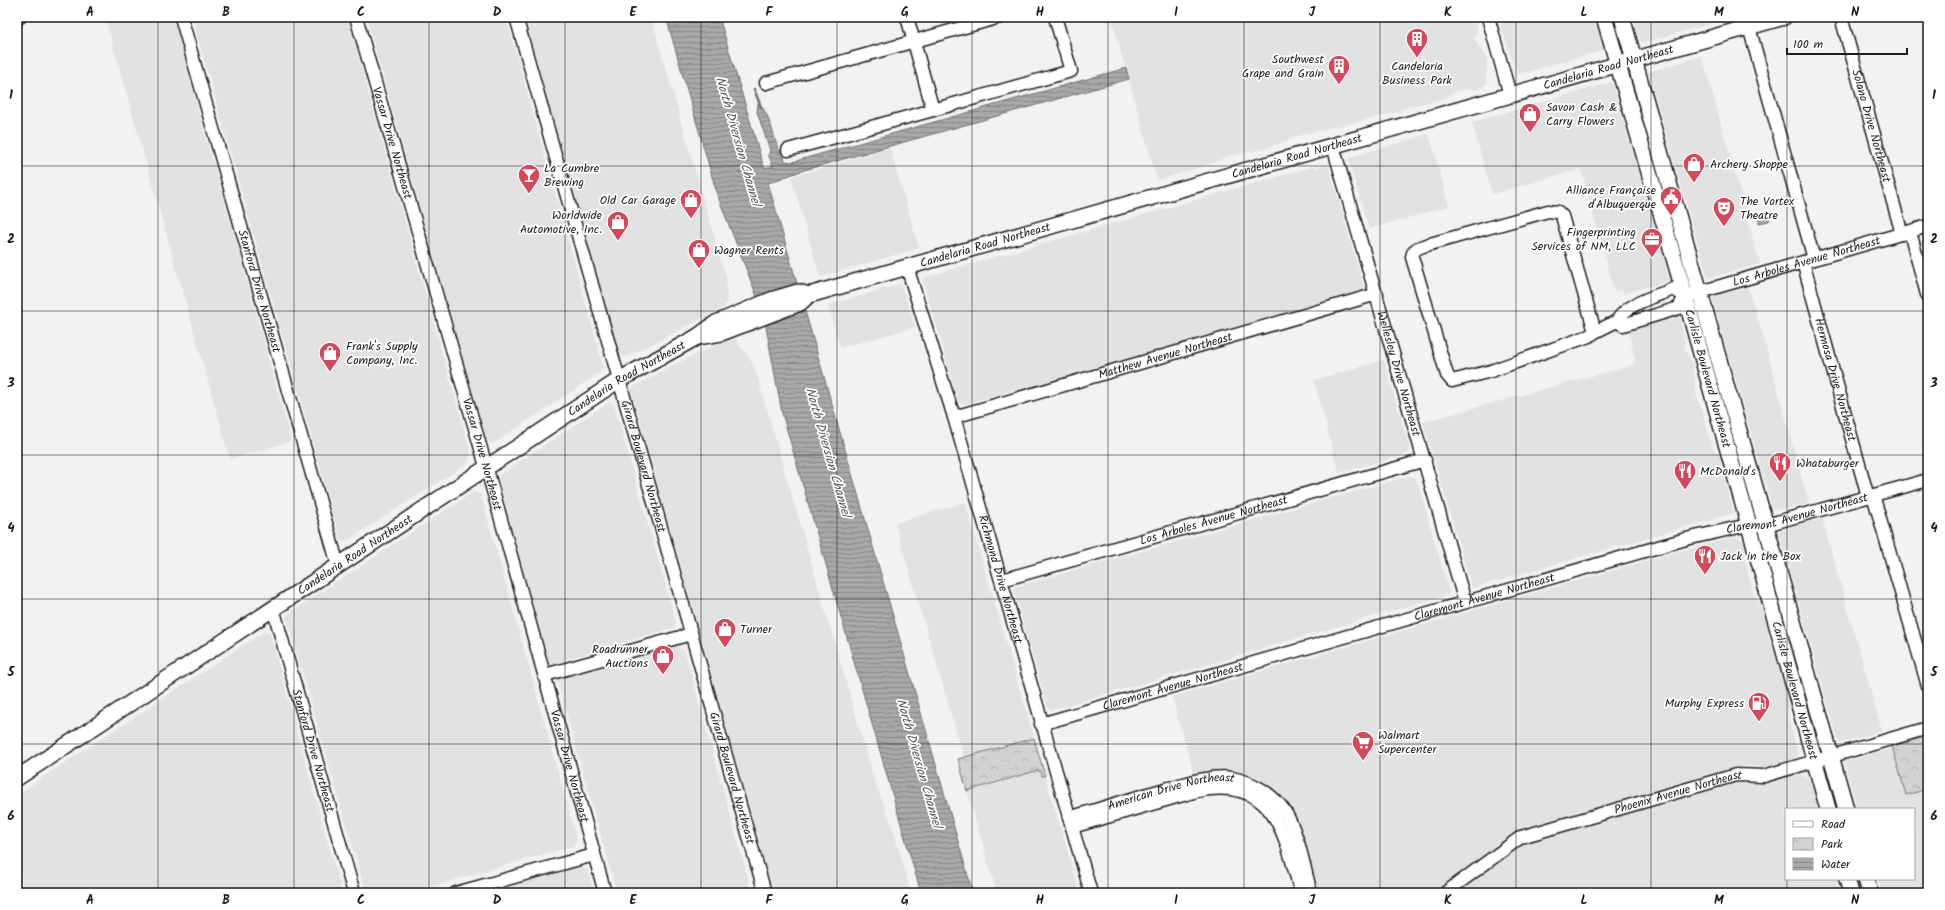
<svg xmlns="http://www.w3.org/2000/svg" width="1945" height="910" font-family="Kalam,sans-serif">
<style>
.built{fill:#e2e2e2}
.park{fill:url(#park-crowns);stroke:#777}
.water{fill:url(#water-rules);stroke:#707070}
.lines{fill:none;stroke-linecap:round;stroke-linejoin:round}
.stream{stroke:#707070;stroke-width:2.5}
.minor-casing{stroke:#1c1c1c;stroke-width:15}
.major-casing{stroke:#1c1c1c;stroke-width:18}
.minor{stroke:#fff;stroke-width:12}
.major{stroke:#fff;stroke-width:15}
.grid{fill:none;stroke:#1c1c1c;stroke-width:1;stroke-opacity:0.55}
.labels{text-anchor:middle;stroke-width:3.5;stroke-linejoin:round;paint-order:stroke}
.poi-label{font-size:12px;fill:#1c1c1c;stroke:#fff;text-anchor:start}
.street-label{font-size:12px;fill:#1c1c1c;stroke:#fff}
.water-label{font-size:13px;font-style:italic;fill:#5b5b5b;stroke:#fff}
.neatline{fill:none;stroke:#1c1c1c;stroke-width:1.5}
.grid-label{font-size:13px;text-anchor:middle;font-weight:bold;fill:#1c1c1c}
</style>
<defs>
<pattern id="park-crowns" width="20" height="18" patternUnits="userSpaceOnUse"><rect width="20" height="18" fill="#d2d2d2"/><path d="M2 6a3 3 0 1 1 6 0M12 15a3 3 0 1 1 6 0" fill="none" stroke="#b4b4b4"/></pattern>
<pattern id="water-rules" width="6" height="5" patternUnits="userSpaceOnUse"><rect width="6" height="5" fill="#a8a8a8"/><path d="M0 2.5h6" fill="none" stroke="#888"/></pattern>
</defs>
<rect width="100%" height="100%" fill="#f2f2f2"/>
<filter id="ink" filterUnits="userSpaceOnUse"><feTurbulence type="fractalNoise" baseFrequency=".025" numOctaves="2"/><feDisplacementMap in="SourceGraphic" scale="8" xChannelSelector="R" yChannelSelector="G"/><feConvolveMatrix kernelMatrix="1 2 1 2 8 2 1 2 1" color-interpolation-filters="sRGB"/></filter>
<g filter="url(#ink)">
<path class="built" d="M105,17H174L203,129L244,266H243L291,441L230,459Z
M192,17H347L471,454L468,463L345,542H342L340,539Z
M366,17H506L604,369L601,372L494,443H490L486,440Z
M524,17H651L726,277L727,304H724L725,307L628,356H623L617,347Z
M1111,17H1475L1478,30L1474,39L1487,59L1486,77L1488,82L1480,89L1460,90L1452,93L1443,99L1410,106L1396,113L1304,134L1268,148L1232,155L1199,168L1157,180Z
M1498,17H1595L1604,50L1517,75Z
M1633,17H1720L1721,21L1642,43L1640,42Z
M1702,56L1760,264L1708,278L1648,72Z
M1612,82L1670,280L1623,294L1622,289L1614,291L1581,169L1492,194L1472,122Z
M1429,134L1449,206L1369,229L1348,158Z
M890,148L919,248L820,277L791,177Z
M1328,164L1365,291L1363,292L965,404L959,403L923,281L925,277L1315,166L1316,168Z
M901,284L915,327L840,348L828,305Z
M1748,287L1764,339L1809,504L1776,510L1772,507L1712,297Z
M1680,316L1685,348L1693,366L1696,393L1713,448L1719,455L1734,513L1472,588L1423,422L1636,364L1628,330Z
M734,337L754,365L875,782L893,829L911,893H773L631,390L633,387L685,359Z
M1384,360L1410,450L1407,454L1339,473L1314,380Z
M609,402L614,405L676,622L675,626L672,628L551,664L548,662L498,476Z
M1409,476L1416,477L1450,594L1055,709L1051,710L1047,706L1014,591L1015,587Z
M473,492L480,494L482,498L577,840L573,846L409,893H366L286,617L288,614Z
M965,502L1034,737L964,758L895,523Z
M1822,518L1882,731L1839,743L1778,531Z
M1736,537L1743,541L1746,566L1753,592L1761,606L1788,698V716L1798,753L1796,758L1766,767L1743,766L1524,829L1514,834L1433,893H1317L1296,824L1275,793L1261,782L1227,771L1194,775L1172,697L1680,551Z
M265,631L270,634L342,893H25L17,865V794Z
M675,645L685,652L752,893H617L557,680Z
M1892,746L1906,795L1928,789V893H1881L1879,879H1914V809H1857L1844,761L1889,749Z
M1040,770L1043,777L1045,776L1080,893H997L967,791Z
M1788,776H1803L1811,780L1819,809H1786V879H1838L1841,893H1456L1523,842L1721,785L1762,782Z
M580,866L588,870L594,893H485Z"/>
<path class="park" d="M1928,736V789L1906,795L1892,746Z
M1034,738L1045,776H1042L1039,770L967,791L958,759Z"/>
<path class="water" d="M666,17H719L764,168L773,166L768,154L771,153L757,112L758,103C769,110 774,139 779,151L782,150L785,161L792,162L1126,68L1129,79L801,171L768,183L973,893H921L782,413L766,327L756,294L718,197Z
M1767,215L1770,216L1769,221L1759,223V217Z"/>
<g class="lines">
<path class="stream" d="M754,89L761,107"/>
<g class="minor-casing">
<g id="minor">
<path id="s1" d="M181,17L338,565"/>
<path id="s2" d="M356,17L490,480L605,893"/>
<path id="s3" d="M516,17L765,893"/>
<path d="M907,17L933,110L1071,71L1055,17"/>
<path d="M1488,17L1510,95"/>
<path id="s4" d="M1841,17L1902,234"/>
<path d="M17,18L20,17"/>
<path d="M1749,27L1814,259"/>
<path d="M766,83L1000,17"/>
<path id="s5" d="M1333,146L1465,602"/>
<path d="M788,150L933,110"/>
<path d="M1910,232L1928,298"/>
<path id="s6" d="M1803,262L1868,497"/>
<path id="s7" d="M907,267L954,417L1091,893"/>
<path d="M1673,289L1685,296L1679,308L1623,325L1617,321C1627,303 1655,297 1673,289Z"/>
<path id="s8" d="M1693,294L1928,226"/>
<path d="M1595,332L1562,216L1558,212L1548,211L1423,246C1417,248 1413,250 1412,257L1447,375L1452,381L1491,371L1589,336L1595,332L1617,321"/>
<path id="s9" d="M954,417L1377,294"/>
<path d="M1873,495L1928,686"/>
<path id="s10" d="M1002,580L1425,460"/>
<path id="s11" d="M273,608L354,893"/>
<path d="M545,675L691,634"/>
<path id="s12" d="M1041,724L1686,539L1748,525H1766L1928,480"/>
<path id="s13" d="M1069,818C1097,810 1124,801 1151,793C1175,787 1208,774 1232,778C1252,782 1271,793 1283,809C1298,830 1304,868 1311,893"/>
<path d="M1072,827L1197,791C1276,776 1284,833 1301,893"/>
<path d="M456,893L594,855"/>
<path id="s14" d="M1445,893L1521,837L1736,775L1764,776L1928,728"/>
</g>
</g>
<g class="major-casing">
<g id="major">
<path id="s15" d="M1604,17L1685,296L1828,809"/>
<path d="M1622,17L1846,809"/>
<path id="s16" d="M697,337L721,333L800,303L809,295L1784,17"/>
<path id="s17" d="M17,778L619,380L697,337L716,323L771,300L798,292L809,295"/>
<path d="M1847,879L1851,893"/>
<path d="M1866,879L1870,893"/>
</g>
</g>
<use href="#minor" class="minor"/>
<use href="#major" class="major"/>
</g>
</g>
<path class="grid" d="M158,17V893M294,17V893M429,17V893M565,17V893M701,17V893M837,17V893M972,17V893M1108,17V893M1244,17V893M1380,17V893M1516,17V893M1651,17V893M1787,17V809M17,166H1928M17,311H1928M17,455H1928M17,599H1928M17,744H1928M1787,879V893"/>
<defs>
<g id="building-pin" transform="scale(1.15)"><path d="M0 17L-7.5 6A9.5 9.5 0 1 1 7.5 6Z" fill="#d1495b" stroke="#fff"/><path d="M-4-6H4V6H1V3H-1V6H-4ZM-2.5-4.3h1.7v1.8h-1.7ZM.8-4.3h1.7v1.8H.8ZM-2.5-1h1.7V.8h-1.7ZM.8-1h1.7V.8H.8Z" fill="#fff"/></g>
<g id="shop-pin" transform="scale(1.15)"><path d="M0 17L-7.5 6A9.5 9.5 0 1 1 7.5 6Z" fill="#d1495b" stroke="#fff"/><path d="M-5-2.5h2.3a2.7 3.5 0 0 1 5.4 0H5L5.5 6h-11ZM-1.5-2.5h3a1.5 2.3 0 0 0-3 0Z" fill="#fff"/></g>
<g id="bar-pin" transform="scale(1.15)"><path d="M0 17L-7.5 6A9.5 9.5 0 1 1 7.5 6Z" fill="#d1495b" stroke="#fff"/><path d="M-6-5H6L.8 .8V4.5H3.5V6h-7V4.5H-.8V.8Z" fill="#fff"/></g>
<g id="civic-pin" transform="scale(1.15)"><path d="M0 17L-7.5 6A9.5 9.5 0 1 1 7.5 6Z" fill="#d1495b" stroke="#fff"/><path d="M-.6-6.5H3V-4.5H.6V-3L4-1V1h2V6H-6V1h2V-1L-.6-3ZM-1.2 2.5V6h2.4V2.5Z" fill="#fff"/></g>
<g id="theatre-pin" transform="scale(1.15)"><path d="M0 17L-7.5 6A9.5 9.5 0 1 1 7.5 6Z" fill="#d1495b" stroke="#fff"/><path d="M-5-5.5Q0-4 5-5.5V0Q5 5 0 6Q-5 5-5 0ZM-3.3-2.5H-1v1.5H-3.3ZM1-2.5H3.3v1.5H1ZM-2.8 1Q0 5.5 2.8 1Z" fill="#fff"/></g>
<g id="office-pin" transform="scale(1.15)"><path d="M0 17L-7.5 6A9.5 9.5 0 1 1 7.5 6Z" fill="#d1495b" stroke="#fff"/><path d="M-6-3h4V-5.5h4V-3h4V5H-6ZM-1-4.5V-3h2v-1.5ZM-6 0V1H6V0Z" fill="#fff"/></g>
<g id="restaurant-pin" transform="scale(1.15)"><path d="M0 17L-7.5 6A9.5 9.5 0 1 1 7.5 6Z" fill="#d1495b" stroke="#fff"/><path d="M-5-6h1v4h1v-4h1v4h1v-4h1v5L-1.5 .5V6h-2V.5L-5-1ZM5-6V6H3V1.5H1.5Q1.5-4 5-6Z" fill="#fff"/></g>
<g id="fuel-pin" transform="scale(1.15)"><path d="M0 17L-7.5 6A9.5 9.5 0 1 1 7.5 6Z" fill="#d1495b" stroke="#fff"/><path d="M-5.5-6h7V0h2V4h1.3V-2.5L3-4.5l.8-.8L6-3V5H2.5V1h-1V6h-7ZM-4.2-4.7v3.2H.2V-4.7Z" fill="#fff"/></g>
<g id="supermarket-pin" transform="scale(1.15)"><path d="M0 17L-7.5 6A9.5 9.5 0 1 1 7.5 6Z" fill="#d1495b" stroke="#fff"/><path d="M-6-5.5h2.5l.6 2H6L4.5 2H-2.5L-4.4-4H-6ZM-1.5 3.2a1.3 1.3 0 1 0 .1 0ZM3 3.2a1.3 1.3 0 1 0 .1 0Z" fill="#fff"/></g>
</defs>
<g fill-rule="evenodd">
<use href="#building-pin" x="1417" y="39"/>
<use href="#building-pin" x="1339" y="66"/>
<use href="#shop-pin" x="1530" y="114"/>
<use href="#shop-pin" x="1694" y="164"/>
<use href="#bar-pin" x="529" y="175"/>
<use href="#civic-pin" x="1671" y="197"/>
<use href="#shop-pin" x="691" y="200"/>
<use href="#theatre-pin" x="1724" y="208"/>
<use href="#shop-pin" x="618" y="222"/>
<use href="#office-pin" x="1652" y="239"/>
<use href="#shop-pin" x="699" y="250"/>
<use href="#shop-pin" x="330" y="353"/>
<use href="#restaurant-pin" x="1780" y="463"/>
<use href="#restaurant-pin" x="1685" y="471"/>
<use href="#restaurant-pin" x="1705" y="556"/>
<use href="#shop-pin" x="725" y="629"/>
<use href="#shop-pin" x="663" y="656"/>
<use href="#fuel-pin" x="1759" y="703"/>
<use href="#supermarket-pin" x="1363" y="742"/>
</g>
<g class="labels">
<g class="poi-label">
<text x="1324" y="63" text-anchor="end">Southwest<tspan x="1324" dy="14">Grape and Grain</tspan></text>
<text x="1417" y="70" text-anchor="middle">Candelaria<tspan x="1417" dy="14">Business Park</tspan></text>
<text x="1546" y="111">Savon Cash &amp;<tspan x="1546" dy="14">Carry Flowers</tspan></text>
<text x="1710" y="168">Archery Shoppe</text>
<text x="544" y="172">La Cumbre<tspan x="544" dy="14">Brewing</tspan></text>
<text x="1656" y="194" text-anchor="end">Alliance Française<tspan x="1656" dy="14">d'Albuquerque</tspan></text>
<text x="676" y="204" text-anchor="end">Old Car Garage</text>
<text x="1740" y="205">The Vortex<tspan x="1740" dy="14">Theatre</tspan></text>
<text x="602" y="219" text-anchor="end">Worldwide<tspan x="602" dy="14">Automotive, Inc.</tspan></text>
<text x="1636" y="236" text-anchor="end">Fingerprinting<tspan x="1636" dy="14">Services of NM, LLC</tspan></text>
<text x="714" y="254">Wagner Rents</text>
<text x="346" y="350">Frank's Supply<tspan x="346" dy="14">Company, Inc.</tspan></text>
<text x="1796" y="467">Whataburger</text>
<text x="1700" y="475">McDonald's</text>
<text x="1720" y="560">Jack in the Box</text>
<text x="740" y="633">Turner</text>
<text x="648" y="653" text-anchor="end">Roadrunner<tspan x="648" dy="14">Auctions</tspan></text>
<text x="1744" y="707" text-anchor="end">Murphy Express</text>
<text x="1378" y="739">Walmart<tspan x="1378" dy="14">Supercenter</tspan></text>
</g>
<g class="street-label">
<text dy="4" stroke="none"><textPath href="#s16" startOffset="952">Candelaria Road Northeast</textPath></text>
<text dy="4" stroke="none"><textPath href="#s4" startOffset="113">Solano Drive Northeast</textPath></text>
<text dy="4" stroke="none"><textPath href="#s2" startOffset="131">Vassar Drive Northeast</textPath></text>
<text dy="4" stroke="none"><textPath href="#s16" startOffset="628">Candelaria Road Northeast</textPath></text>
<text dy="4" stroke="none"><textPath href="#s16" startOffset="304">Candelaria Road Northeast</textPath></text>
<text dy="4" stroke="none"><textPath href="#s8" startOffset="118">Los Arboles Avenue Northeast</textPath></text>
<text dy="4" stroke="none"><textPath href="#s1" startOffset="285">Stanford Drive Northeast</textPath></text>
<text dy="4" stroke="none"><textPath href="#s9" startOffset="220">Matthew Avenue Northeast</textPath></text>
<text dy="4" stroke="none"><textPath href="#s5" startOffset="237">Wellesley Drive Northeast</textPath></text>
<text dy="4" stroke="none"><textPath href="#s15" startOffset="376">Carlisle Boulevard Northeast</textPath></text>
<text dy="4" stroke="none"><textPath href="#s17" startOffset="729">Candelaria Road Northeast</textPath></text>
<text dy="4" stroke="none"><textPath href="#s6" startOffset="122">Hermosa Drive Northeast</textPath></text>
<text dy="4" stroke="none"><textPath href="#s2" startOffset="455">Vassar Drive Northeast</textPath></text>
<text dy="4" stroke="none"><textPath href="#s3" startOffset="467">Girard Boulevard Northeast</textPath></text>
<text dy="4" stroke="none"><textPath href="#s12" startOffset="785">Claremont Avenue Northeast</textPath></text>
<text dy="4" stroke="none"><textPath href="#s10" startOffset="220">Los Arboles Avenue Northeast</textPath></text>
<text dy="4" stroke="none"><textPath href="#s17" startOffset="405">Candelaria Road Northeast</textPath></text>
<text dy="4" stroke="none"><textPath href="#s7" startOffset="326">Richmond Drive Northeast</textPath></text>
<text dy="4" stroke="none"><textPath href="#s12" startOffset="461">Claremont Avenue Northeast</textPath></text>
<text dy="4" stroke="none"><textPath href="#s12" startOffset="137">Claremont Avenue Northeast</textPath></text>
<text dy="4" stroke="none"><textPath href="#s15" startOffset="700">Carlisle Boulevard Northeast</textPath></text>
<text dy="4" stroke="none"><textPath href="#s11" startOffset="148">Stanford Drive Northeast</textPath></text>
<text dy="4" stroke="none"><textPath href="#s2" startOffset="779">Vassar Drive Northeast</textPath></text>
<text dy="4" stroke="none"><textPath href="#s3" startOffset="791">Girard Boulevard Northeast</textPath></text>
<text dy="4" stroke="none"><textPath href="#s13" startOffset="106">American Drive Northeast</textPath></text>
<text dy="4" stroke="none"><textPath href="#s14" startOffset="258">Phoenix Avenue Northeast</textPath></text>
</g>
<g class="water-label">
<text transform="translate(739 141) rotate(74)" y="5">North Diversion Channel</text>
<text transform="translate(829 452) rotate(74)" y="5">North Diversion Channel</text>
<text transform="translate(920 763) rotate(74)" y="5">North Diversion Channel</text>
</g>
</g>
<rect width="1945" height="910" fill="none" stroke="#fff" stroke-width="44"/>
<rect x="1785" y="808" width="130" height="72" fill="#ffffff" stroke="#a4a4a4"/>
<rect x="1793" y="821" width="20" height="6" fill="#ffffff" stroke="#a4a4a4"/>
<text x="1821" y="828" font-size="12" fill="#1c1c1c">Road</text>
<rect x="1793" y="838" width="20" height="12" fill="url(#park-crowns)" stroke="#a4a4a4"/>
<text x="1821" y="848" font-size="12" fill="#1c1c1c">Park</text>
<rect x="1793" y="858" width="20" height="12" fill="url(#water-rules)" stroke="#a4a4a4"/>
<text x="1821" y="868" font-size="12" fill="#1c1c1c">Water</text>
<path d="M1787 48v6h120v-6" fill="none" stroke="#1c1c1c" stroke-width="2"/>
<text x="1793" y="48" font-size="12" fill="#1c1c1c" stroke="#ffffff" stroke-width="3" paint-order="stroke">100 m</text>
<rect x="22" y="22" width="1901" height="866" class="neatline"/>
<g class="grid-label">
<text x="90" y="16">A</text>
<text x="226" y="16">B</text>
<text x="361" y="16">C</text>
<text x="497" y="16">D</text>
<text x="633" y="16">E</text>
<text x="769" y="16">F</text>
<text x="905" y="16">G</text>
<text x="1040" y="16">H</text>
<text x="1176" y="16">I</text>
<text x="1312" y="16">J</text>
<text x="1448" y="16">K</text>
<text x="1584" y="16">L</text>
<text x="1719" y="16">M</text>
<text x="1855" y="16">N</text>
<text x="11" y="99">1</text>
<text x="1934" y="99">1</text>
<text x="11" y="243">2</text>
<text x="1934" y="243">2</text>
<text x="11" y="387">3</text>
<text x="1934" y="387">3</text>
<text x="11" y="532">4</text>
<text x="1934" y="532">4</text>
<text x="11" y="676">5</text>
<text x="1934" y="676">5</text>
<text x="11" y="820">6</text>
<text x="1934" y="820">6</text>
<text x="90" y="904">A</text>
<text x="226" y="904">B</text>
<text x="361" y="904">C</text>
<text x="497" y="904">D</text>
<text x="633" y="904">E</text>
<text x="769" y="904">F</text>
<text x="905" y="904">G</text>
<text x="1040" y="904">H</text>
<text x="1176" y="904">I</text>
<text x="1312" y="904">J</text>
<text x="1448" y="904">K</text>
<text x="1584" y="904">L</text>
<text x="1719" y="904">M</text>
<text x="1855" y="904">N</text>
</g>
</svg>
